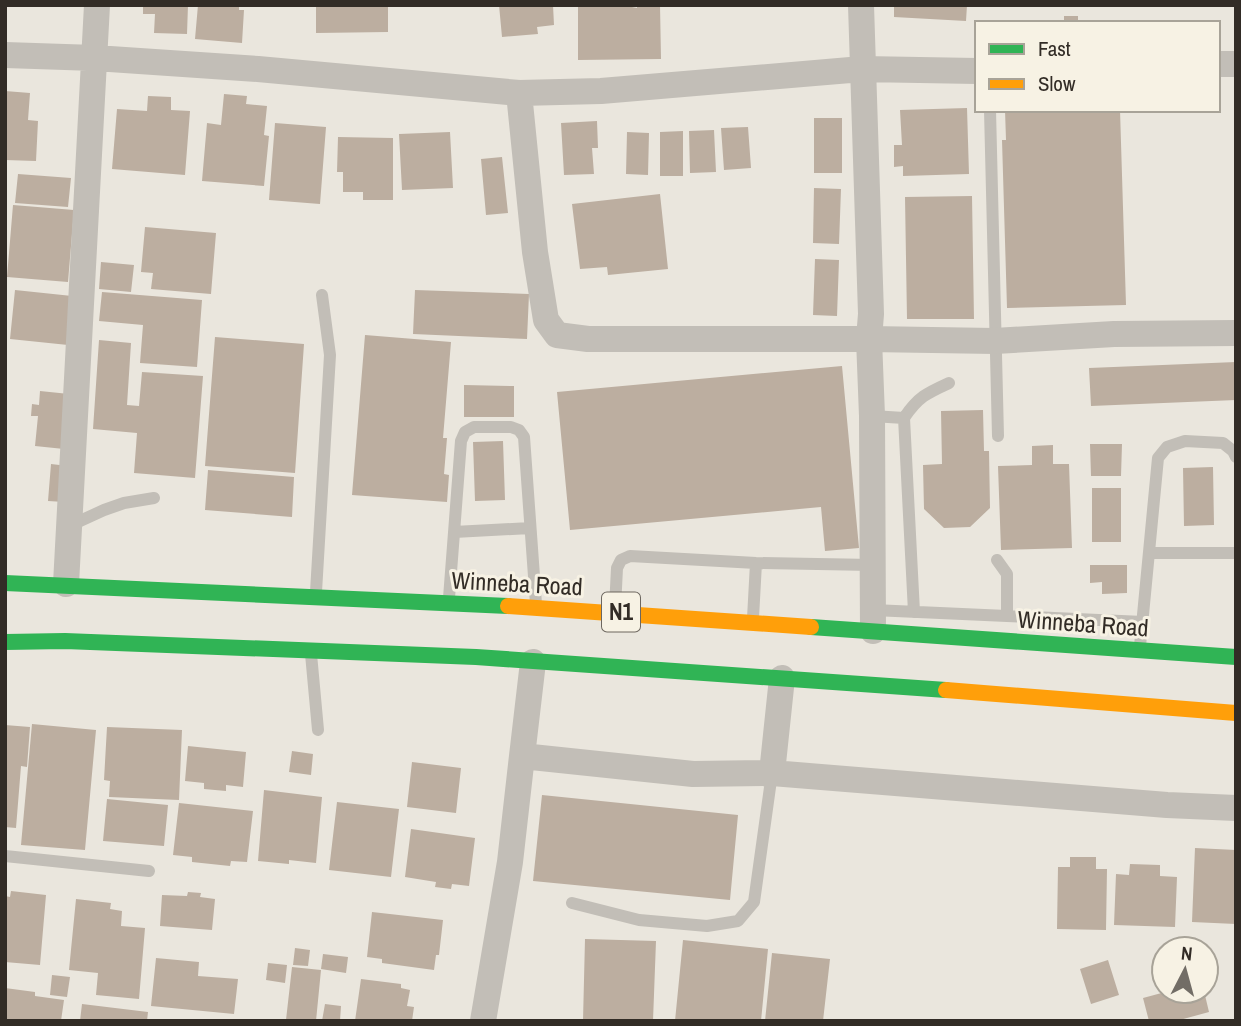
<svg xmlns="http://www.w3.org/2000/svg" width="1241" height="1026" font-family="'Archivo Narrow',sans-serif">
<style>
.building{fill:#bcaea0}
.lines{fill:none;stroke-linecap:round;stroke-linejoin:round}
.lane{stroke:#c2beb7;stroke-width:12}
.street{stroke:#c2beb7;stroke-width:26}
.fast{stroke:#30b455;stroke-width:16}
.slow{stroke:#ff9f0a;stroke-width:16}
.labels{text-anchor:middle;stroke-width:6;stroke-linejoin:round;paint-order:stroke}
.shield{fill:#f7f2e4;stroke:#6d675f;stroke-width:2}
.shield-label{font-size:23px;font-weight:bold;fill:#322c26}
.street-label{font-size:24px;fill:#322c26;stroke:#f7f2e4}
</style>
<rect width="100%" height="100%" fill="#eae6dd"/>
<path class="building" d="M143,5H188L187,34L154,33L155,14H143Z
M198,5H239V10H244L242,43L195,39Z
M316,5H388V32L316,33Z
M499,5H553L554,25L537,27L538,34L502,37Z
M578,5H632V7L637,8V5H660L661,59L578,60Z
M894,5H967L966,21L894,17Z
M1064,16H1078V23H1064Z
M5,91L30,93L28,120L38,121L36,161L5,160Z
M224,94L247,96L246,104L267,106L264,135L269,136L264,186L202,181L207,123L221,125Z
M148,96L171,97V110L190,111L185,175L112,169L117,109L147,111Z
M967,108L969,174L903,176V166L894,167V145H902L900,110Z
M1005,110H1120L1126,305L1007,308L1002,140H1006Z
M814,118H842V173H814Z
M597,121L598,148H592L594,174L564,175L561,123Z
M275,123L326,127L320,204L269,200Z
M748,127L751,168L724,170L721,128Z
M714,130L716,172L690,173L689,131Z
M683,131V176H660V132Z
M450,132L453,188L402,190L399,134Z
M627,132L649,133L648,175L626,174Z
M338,137L393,138V200H363V192H343V172H337Z
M502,157L508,213L486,215L481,159Z
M18,174L71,178L68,207L15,203Z
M814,188L841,189L839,244L813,243Z
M660,194L668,269L608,275L607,267L580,269L572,204Z
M972,196L974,319H907L905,197Z
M13,205L74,210L68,282L7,277Z
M145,227L216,233L211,294L151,289L153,273L141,272Z
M815,259L839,260L837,316L813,315Z
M101,262L134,265L131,292L99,289Z
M15,290L72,296L68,345L10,339Z
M415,290L529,294L527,339L413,334Z
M102,292L202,300L197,367L140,363L143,325L99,321Z
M365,335L451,342L443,438H447L444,474L449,475L447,502L352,495Z
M215,337L304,344L295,473L205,466Z
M99,340L131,343L127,405L139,406L142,372L203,376L195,478L134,473L137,433L93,429Z
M1236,362V400L1091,406L1089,368Z
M842,366L859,548L825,551L821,507L570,530L557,392Z
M464,385L514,386V417H464Z
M40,391L69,394L64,449L35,446L38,416H31L32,404L39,405Z
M983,410L984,451H989L990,508L970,527L944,528L924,509L923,465L942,464L941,411Z
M503,441L505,500L475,501L473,442Z
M1090,444H1122L1121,476H1091Z
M1053,445V464H1069L1072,548L1001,550L998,466L1032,465V446Z
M51,464L68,466L64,502L48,501Z
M1213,467L1214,525L1184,526L1183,468Z
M208,470L294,477L292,517L205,510Z
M1092,488H1121V542H1092Z
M1090,565H1127V593L1102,594V582L1090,583Z
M32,724L96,730L85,850L21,845Z
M5,725L30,727L27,767L21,766L16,828L5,827Z
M107,727L182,730L179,800L109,797L110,781L104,780Z
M188,746L246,752L243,787L226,785V791L204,789V783L185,781Z
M292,751L313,754L311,775L289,772Z
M412,762L461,768L456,813L407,807Z
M264,790L322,797L316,863L289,860V864L258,861Z
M542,795L738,815L730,900L533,881Z
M107,799L168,805L164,846L103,841Z
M337,802L399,809L391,877L329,870Z
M179,803L253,811L247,862L231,861L230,866L192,862V857L173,855Z
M411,829L475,838L469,886L452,884L451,889L435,887L436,882L405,877Z
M1195,848L1236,850V924L1192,922Z
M1070,857H1096V869H1107L1106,930L1057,929L1058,867H1070Z
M1130,864L1160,865V876L1177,877L1175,927L1114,925L1116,874L1129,875Z
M11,891L46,895L40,965L5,962V896L10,897Z
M188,892L201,893L200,897L215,899L212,930L160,926L162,895L187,896Z
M76,899L111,903L110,909L122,911L121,926L145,928L139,999L96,995L98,973L69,970Z
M372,912L443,920L439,955H436L434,970L382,963V959L367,957Z
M585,939L656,941L653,1021H583Z
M683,940L768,949L761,1021H675Z
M295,948L310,950L308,966L293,965Z
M772,953L830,959L823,1021H765Z
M323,954L348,957L346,973L321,969Z
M156,958L199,962L198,976L238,979L234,1014L151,1006Z
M1108,960L1119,995L1091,1004L1080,969Z
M268,963L287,965L285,983L266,980Z
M292,967L321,970L316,1021L286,1020Z
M52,975L70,977L67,997L50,995Z
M361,979L401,984V988L410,990L407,1006L414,1007L412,1021H355Z
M5,988L35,992V996L64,1000L61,1021L5,1019Z
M1169,991H1188L1189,993L1204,991L1209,1012L1176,1021H1149L1143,998Z
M82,1004L148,1012L147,1021H80Z
M325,1004L341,1006L340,1021H322Z"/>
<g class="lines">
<path class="lane" d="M990,110L998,436
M872,416L904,418
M69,526L104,510L124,503L154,498
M454,532L530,528
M1149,553H1236
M997,560L1007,574V616
M316,592L330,355L322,295
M449,598L461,441L465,432L474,427H511L519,430L524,437L536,604
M615,608L617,568L621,560L630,556L756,563L873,565
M873,610L1143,622
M914,612L904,418C918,397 927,393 949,383
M753,618L756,563
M1140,646L1158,458L1167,447L1185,441L1223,443L1233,451L1236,457
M311,654L318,730
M5,856L149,871
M572,903L639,920L707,926L738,921L754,902L772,773"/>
<path class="street" d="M861,5L871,314L869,339L872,416L873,631
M5,55L95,58L258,69L519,93L601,91L862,69L977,71
M1218,64H1236
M519,93L535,252L546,320L557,335L588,339H869L995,341L1114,334L1236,333
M66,584L97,5
M522,756L533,662
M772,773L782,678
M483,1021L510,862L522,756L693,774L772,773L1167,805L1236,808"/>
<path class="fast" d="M5,583L508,606
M811,627L1236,657
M5,642L65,641L476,657L946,690"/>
<path class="slow" d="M508,606L811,627
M946,690L1236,713"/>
</g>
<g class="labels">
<rect class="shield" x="602" y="592.5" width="38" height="39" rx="5"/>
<g class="shield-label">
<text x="621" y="620">N1</text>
</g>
<g class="street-label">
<text transform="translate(517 584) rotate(3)" y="8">Winneba Road</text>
<text transform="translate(1083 624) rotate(4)" y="8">Winneba Road</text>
</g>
</g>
<rect width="1241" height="1026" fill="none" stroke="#322c26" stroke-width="14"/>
<rect x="975" y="21" width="245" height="91" fill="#f7f2e4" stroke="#a8a398" stroke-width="2"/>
<rect x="989" y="44" width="35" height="10" fill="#30b455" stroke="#a8a398" stroke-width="2"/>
<text x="1038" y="56" font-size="21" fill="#322c26">Fast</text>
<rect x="989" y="79" width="35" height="10" fill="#ff9f0a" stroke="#a8a398" stroke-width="2"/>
<text x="1038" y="91" font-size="21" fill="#322c26">Slow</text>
<g transform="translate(1185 970) rotate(6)"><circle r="33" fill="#f7f2e4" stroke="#a8a398" stroke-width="2"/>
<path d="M0-5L12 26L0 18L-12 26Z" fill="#726d66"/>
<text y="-10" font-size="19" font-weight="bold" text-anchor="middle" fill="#322c26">N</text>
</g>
</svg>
